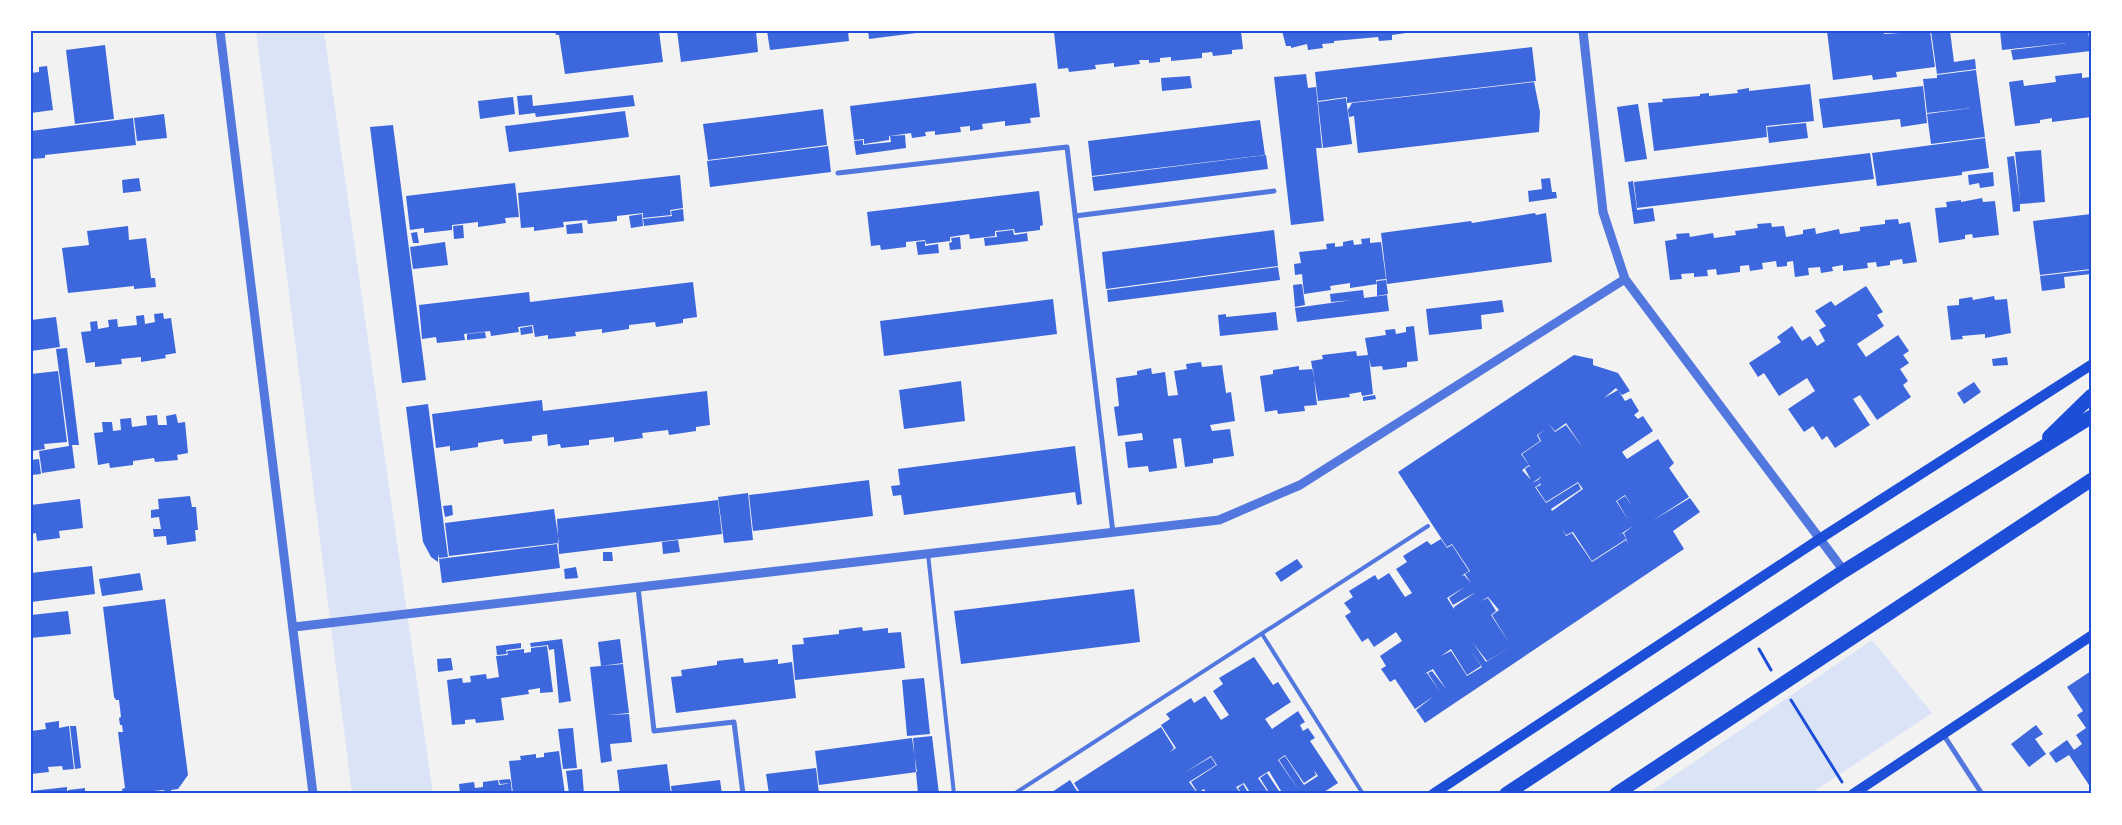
<svg xmlns="http://www.w3.org/2000/svg" width="2122" height="825" font-family="Signika,sans-serif">
<style>
.green{fill:#dbe4f7}
.building{fill:#3d67dc;fill-rule:evenodd}
.lines{fill:none;stroke-linecap:round;stroke-linejoin:round}
.path{stroke:#1d4ed8;stroke-width:3}
.service{stroke:#5277de;stroke-width:4}
.minor{stroke:#5277de;stroke-width:5}
.tertiary{stroke:#5277de;stroke-width:9}
.secondary{stroke:#1d4ed8;stroke-width:10}
.trunk{stroke:#1d4ed8;stroke-width:14}
.neatline{fill:none;stroke:#1d4ed8;stroke-width:2}
</style>
<rect width="100%" height="100%" fill="#f2f2f2"/>
<path class="green" d="M256,31H324L433,794H352Z
M1872,640L1932,713L1810,794H1647Z"/>
<path class="building" d="M555,31H659L663,62L565,74L559,35H556Z
M677,31H756L758,52L681,62Z
M767,31H848L849,41L770,50Z
M868,31H924V32L869,39Z
M1241,31L1243,49L1232,50V54L1213,56L1212,52L1202,53V58L1171,61V57L1160,58V62L1149,63V60H1139L1140,64L1114,67V63L1095,65L1096,69L1069,72L1068,68L1058,69L1054,32Z
M1282,31H1413V32L1392,35V40L1379,41L1378,37L1334,41V43L1322,44L1323,48L1308,50L1307,44L1291,48V46H1286Z
M1827,31H1884V34L1930,31L1935,67L1896,72L1897,77L1873,80L1872,75L1833,80Z
M1931,31H1950L1954,62L1975,59L1976,69L1937,74Z
M2000,31H2088L2091,51L2013,60L2011,50L2067,43L2002,50Z
M105,45L114,119L75,124L66,50Z
M1532,47L1536,81L1347,103V97L1318,101L1315,72Z
M47,66L53,110L31,113V73L39,72V67Z
M1976,70L1985,137L1931,144L1927,114L1971,108L1927,113L1923,79L1937,78V75Z
M2082,73V78L2091,77V117L2052,122V118L2040,120V123L2015,126L2009,82L2023,80L2024,86L2056,82L2055,76Z
M1306,74L1308,88L1316,87L1322,148H1316L1324,221L1291,225L1274,77Z
M1190,76L1192,88L1162,91L1161,78Z
M1534,82L1540,112L1539,132L1358,153L1354,116L1349,117L1348,110L1352,103Z
M1036,83L1040,117L1030,118L1031,123L1005,126V121L982,124L983,129L970,131V126L960,127L961,132L935,135V131L925,132L926,136L912,138L911,133L889,136V140L864,144V139L854,140L850,106Z
M1810,84L1814,121L1766,126L1767,137L1654,151L1648,103L1663,102L1662,99L1700,96V94L1709,93V96L1738,93L1737,90L1749,88V91Z
M1923,86L1927,123L1901,127L1900,119L1823,128L1819,99Z
M532,95L533,106L633,95L635,106L536,117L535,113L519,115L517,96Z
M513,97L515,114L480,119L478,101Z
M1346,98L1352,144L1323,148L1318,102Z
M1638,104L1647,159L1625,162L1617,107Z
M823,109L827,145L708,160L703,124Z
M625,111L629,137L509,152L505,126Z
M164,114L167,138L137,141L134,118Z
M133,118L136,145L45,155V158L31,159V131Z
M1260,120L1265,155L1092,176L1088,141Z
M1806,123L1808,138L1769,143L1767,127Z
M393,125L426,380L402,383L370,127Z
M905,135L906,148L856,155L854,141L863,140V145L891,142L890,136Z
M1985,138L1989,168L1962,172V175L1877,186L1872,153Z
M828,146L831,172L710,187L707,161Z
M2041,150L2045,202L2020,204V211L2013,212L2007,157L2014,156L2020,201L2015,152Z
M1870,153L1874,179L1637,208L1634,182Z
M1266,155L1268,169L1094,191L1092,177Z
M1993,172L1994,186L1980,188L1979,183L1969,185L1968,175Z
M680,175L683,208L670,210L671,215L643,218V213L617,216V221L588,224L587,220L563,222L564,227L534,231V227L521,228L518,193Z
M139,178L141,191L123,193L122,180Z
M1550,178L1552,192H1556L1557,198L1529,202L1528,191L1542,189L1541,179Z
M1633,181L1637,210L1653,208L1655,221L1634,224L1628,182Z
M515,183L519,217L505,218L506,223L478,227V222L452,225V230L424,233V228L410,230L406,196Z
M1039,191L1043,225L1040,226V230L1015,233L1014,229L995,231V236L970,239L969,234L950,237V241L926,244L925,240L906,242V247L881,250L880,245L871,246L867,212Z
M1982,198L1983,202L1995,201L1999,235L1973,238L1972,234L1965,235V239L1939,243L1935,208L1947,207L1946,202L1961,200V202Z
M683,209L684,221L644,226L643,219L672,216L671,211Z
M1535,213L1536,215L1546,213L1552,262L1387,284L1381,233L1471,221L1472,223Z
M642,214L643,226L631,228L629,216Z
M2091,214V269L2040,275L2033,221Z
M1898,219L1899,224L1910,222L1917,262L1903,264L1902,259L1890,261V265L1877,267L1876,262L1867,263L1868,268L1843,271V265L1832,267L1833,271L1821,273L1820,267L1808,268L1809,275L1795,277L1793,261L1787,262V266L1777,267L1776,261L1762,263L1763,269L1750,271L1749,265L1740,266V272L1717,275L1716,269L1707,270L1708,276L1694,277V273L1681,274L1682,279L1670,280L1665,241L1677,239L1676,234L1689,233L1690,237L1713,233L1714,238L1736,235L1735,231L1758,228L1757,224L1771,223L1772,227L1784,226L1786,237L1803,234V230L1815,228L1816,234L1839,229L1840,234L1860,231V227L1885,224V220Z
M582,223L583,233L567,234L566,225Z
M463,225L464,238L454,239L453,226Z
M128,226L129,240L146,238L151,278H155L156,287L134,289V286L68,293L62,248L89,245L87,231Z
M1013,230L1014,235L1027,233L1028,241L985,246L984,238L997,237L996,232Z
M1274,230L1278,266L1106,289L1102,252Z
M417,232L419,243H413L411,233Z
M960,237L961,249L950,250L949,243L952,242L951,238Z
M1370,238V243L1381,242L1386,279L1376,280L1377,284L1350,288V283L1330,286L1331,290L1304,294L1302,274L1295,275L1294,264L1301,263L1299,252L1327,249L1326,244L1335,243V247L1343,246V242L1353,240L1354,245L1362,244L1361,239Z
M925,241V246L938,244L939,253L918,255L916,242Z
M445,242L448,265L413,269L410,247Z
M1278,267L1280,280L1108,302L1107,290Z
M2091,270V274L2064,277L2065,288L2042,291L2040,276Z
M1386,280L1388,294L1377,296V281Z
M693,282L697,317L683,319V323L656,327L655,322L629,325V329L602,333V329L575,332L576,336L548,339V335L535,337L533,325L518,327L519,332L491,336L490,331L464,334L465,340L437,343L436,337L422,339L419,305L529,292L530,302Z
M1302,284L1305,305L1295,307L1293,285Z
M1866,286L1883,312L1877,315L1884,326L1857,344L1866,357L1898,335L1909,351L1903,355L1909,363L1900,369L1908,381L1903,385L1911,397L1877,420L1860,395L1853,399L1870,425L1835,448L1827,436L1822,440L1813,426L1804,432L1788,409L1815,391L1807,378L1779,396L1764,373L1758,377L1749,363L1781,342L1777,337L1792,326L1802,341L1810,336L1817,346L1825,341L1819,330L1826,326L1815,311L1831,301L1835,306Z
M1363,290L1364,298L1387,295L1389,311L1297,322L1295,308L1352,300L1331,302L1330,294Z
M1994,296L1995,300L2007,299L2011,333L1985,338V334L1962,336L1963,339L1951,340L1947,306L1959,305V299L1972,297L1973,300Z
M1053,299L1057,334L884,356L880,321Z
M1502,300L1504,312L1481,315L1482,329L1429,335L1426,309Z
M1276,312L1278,330L1220,336L1218,315L1226,314V317Z
M163,313L164,319L171,318L176,353L165,355L166,358L141,362V357L121,359L122,364L95,367V362L86,363L81,332L91,331L90,322L97,321L98,329L109,327L108,320L117,319L118,327L137,325L136,316L144,315L145,324L155,322L154,314Z
M56,317L60,347L31,351V320Z
M532,326L533,333L521,335L520,328Z
M1414,326L1418,361L1407,362V367L1383,370L1382,366L1371,367L1369,358L1373,394L1362,396L1361,392L1349,394L1350,397L1318,401L1311,361L1323,359L1322,355L1356,351L1357,356L1368,355L1365,338L1386,335L1385,330L1395,329L1396,334L1406,332V327Z
M485,332L486,338L467,340V334Z
M67,348L79,445H72L75,468L42,473L39,451L69,446L56,349Z
M1574,355L1593,359V365L1618,373L1630,391L1622,395L1616,388L1604,398L1618,390L1625,401L1631,398L1639,411L1634,415L1638,419L1643,416L1653,431L1622,452L1627,459L1658,439L1674,463L1669,468L1689,497L1652,521L1690,498L1700,512L1673,531L1684,549L1425,723L1416,710L1434,696L1415,709L1395,679L1390,682L1381,669L1386,666L1380,656L1402,641L1396,632L1374,647L1368,638L1362,642L1345,616L1351,612L1344,603L1353,597L1349,591L1375,575L1378,580L1389,573L1405,597L1412,593L1396,569L1407,562L1403,556L1427,541L1431,545L1441,539L1447,548L1452,545L1469,571L1461,576L1464,575L1471,583L1465,574L1470,571L1452,544L1447,547L1398,472ZM1548,423L1555,431L1566,423L1583,448L1566,425L1555,432ZM1545,430L1538,435L1541,441L1522,454L1531,468L1529,466L1525,469L1531,480L1522,470L1529,465L1521,454L1540,441L1537,435ZM1542,476L1538,480L1541,485L1536,487L1546,502L1578,482L1583,489L1552,511L1551,509L1581,489L1578,483L1546,503L1535,487L1540,484L1538,480L1532,483ZM1625,495L1632,506L1625,496L1617,501L1629,521L1616,501ZM1633,526L1624,533L1628,544L1626,540L1592,562L1572,533L1566,536L1562,529L1566,535L1575,531L1573,532L1592,561L1626,539L1623,533L1619,535ZM1466,586L1449,598L1453,605L1476,592L1454,607V609L1447,598ZM1488,597L1499,610L1492,615L1510,644L1491,615L1496,611L1488,598L1481,601ZM1473,643L1487,661L1512,646L1486,662ZM1468,646L1482,667L1467,676L1451,651L1441,656L1451,649L1467,675L1481,666ZM1433,669L1446,689L1432,671L1428,673L1440,692L1427,673L1424,674Z
M2007,357L2008,365L1993,366L1992,359Z
M1201,362L1202,367L1222,365L1226,393L1231,392L1235,421L1210,425L1212,431L1230,429L1234,456L1213,459V463L1185,467L1181,438L1173,439L1177,468L1149,472L1148,466L1128,468L1125,442L1143,440L1142,433L1118,436L1114,407L1119,406L1116,378L1137,375V371L1151,368L1152,374L1165,372L1168,396L1178,395L1174,371L1187,369L1186,364Z
M1299,366V370L1313,369L1317,405L1304,406L1305,411L1278,414L1277,410L1265,412L1260,376L1273,374V370Z
M58,371L67,442L44,444L45,449L31,451V374Z
M961,381L965,421L904,429L899,390Z
M1974,382L1981,392L1964,404L1957,393Z
M707,391L710,425L696,427V431L669,435L668,430L642,433L643,438L614,442V437L589,440V445L561,448L560,444L548,446L547,434L532,436V441L504,444L503,439L478,443V447L450,451V446L436,448L432,414L542,400L543,411Z
M1375,395L1376,399L1363,401V397Z
M428,404L448,557L439,558L438,554V562L431,557L423,542L406,407Z
M176,414L178,423L185,422L188,453L177,455L178,460L155,462L154,458L133,461V465L110,468L109,463L98,465L94,433L103,432L102,422H112L113,431L121,430L120,419L131,418L132,427L147,425L146,416L157,415L158,425H167L166,416Z
M1075,446L1082,504L1077,505L1075,492L904,515L901,495L893,496L891,486L900,485L898,469Z
M39,459L41,474L31,475V460Z
M869,480L873,516L753,531L749,495Z
M748,493L753,540L724,543L718,497Z
M190,496L192,507H196L198,530H195L196,541L167,545L166,536L154,537L153,529H161L159,517L151,518V510L159,509L158,499Z
M80,499L83,528L59,531L60,538L37,541L36,533L31,534V505Z
M718,500L722,534L559,554L557,519Z
M452,505L453,515L445,517L443,506Z
M554,509L559,543L449,556L445,523Z
M678,540L680,552L663,554L662,542Z
M557,544L560,568L442,583L439,559Z
M603,552H612L613,561H603Z
M1297,559L1303,567L1281,582L1275,573Z
M92,566L95,594L31,602V573Z
M576,567L578,578L565,579L564,569Z
M140,573L143,590L102,596L99,579Z
M1134,589L1140,642L961,664L954,611Z
M165,599L188,775L178,789L171,790V794H165L164,790L123,794L122,789L125,788L118,732H123L122,725H120L119,718L121,717L119,700H116L114,697L103,607Z
M68,611L71,634L31,638V615Z
M862,627L863,631L888,628V633L901,632L905,668L795,680L792,645L804,644L803,638L839,634V630Z
M562,639L571,701L559,703L554,649L549,650L548,645L531,647L530,643Z
M620,639L623,663L601,666L598,642Z
M521,643V648L506,650L507,654L497,655L496,646Z
M547,646L553,692L540,693V688L528,690L529,694L501,698L504,720L476,723L475,719L465,720V724L452,725L447,680L462,678L463,683L471,682L470,676L486,674L487,679L499,677L496,656L508,655L507,651L524,649V653L531,652V648Z
M1254,657L1273,685L1278,682L1291,702L1265,719L1272,729L1298,711L1305,722L1300,725L1303,731L1308,728L1315,738L1310,741L1338,783L1321,794H1283L1269,771L1258,778L1269,794H1251L1244,783L1236,787L1241,794H1207L1204,789L1198,793L1191,782L1217,765L1211,756L1184,773L1211,757L1216,765L1189,782L1198,794H1081L1074,783L1161,727L1174,748L1170,752L1176,748L1161,725L1170,719L1166,714L1191,698L1194,703L1205,696L1221,720L1229,715L1213,691L1223,684L1219,678ZM1285,755L1304,783L1316,775L1314,770L1318,776L1304,785L1285,756L1279,760L1298,789L1278,760Z
M451,658L453,670L438,672L437,659Z
M743,658L744,663L778,659V664L792,662L796,698L676,713L671,677L682,676L681,670L717,665V661Z
M623,664L629,713L607,715L629,714L632,742L610,744L612,761L601,763L590,667Z
M2091,671V788L2069,755L2056,763L2049,753L2067,740L2074,750L2082,744L2076,735L2086,728L2077,715L2083,711L2067,687Z
M924,678L930,734L907,736L902,680Z
M59,721V728L69,726L74,769L63,770L62,766L48,767L49,772L31,774V731L46,729L45,723Z
M2036,725L2043,734L2035,739L2046,754L2029,767L2011,744Z
M70,726H76L81,768L75,769Z
M573,728L577,768L563,769L558,729Z
M932,736L939,794H918L913,738Z
M912,738L917,772L819,785L815,751Z
M559,751L565,794H513L509,761L521,760L520,756L536,754V758L544,757V753Z
M667,764L671,794H620L617,770Z
M816,768L819,794H769L766,774Z
M582,769L584,794H569L566,771Z
M1267,773L1281,794H1270L1260,778Z
M510,779L511,783L500,784L499,780Z
M498,780L499,785L511,783L512,794H460L459,784L474,782L475,788L483,787V782Z
M720,780L722,794H672L671,786Z
M1070,780L1079,794H1049Z
M1243,784L1249,794H1242L1238,788Z
M67,787V794H31V791Z
M85,788V794H69L68,790Z"/>
<g class="lines">
<path class="path" d="M1759,649L1771,670
M1791,700L1842,782"/>
<path class="service" d="M928,554L954,794
M1262,634L1363,794
M1014,794L1428,526"/>
<path class="minor" d="M838,173L1067,147L1113,533
M1075,216L1274,191
M638,587L654,731L734,722L743,794
M1943,734L1982,794"/>
<path class="tertiary" d="M220,31L313,794
M1583,31L1603,212L1625,279L1844,571
M294,627L1219,520L1300,485L1625,279"/>
<path class="secondary" d="M1433,794L1821,538L2091,365
M1853,794L2091,636"/>
<path class="trunk" d="M2049,437L2091,396
M1506,794L1844,571L2091,417
M1616,794L2091,480"/>
</g>
<rect width="2122" height="825" fill="none" stroke="#ffffff" stroke-width="65"/>
<rect x="32" y="32" width="2058" height="760" class="neatline"/>
</svg>
